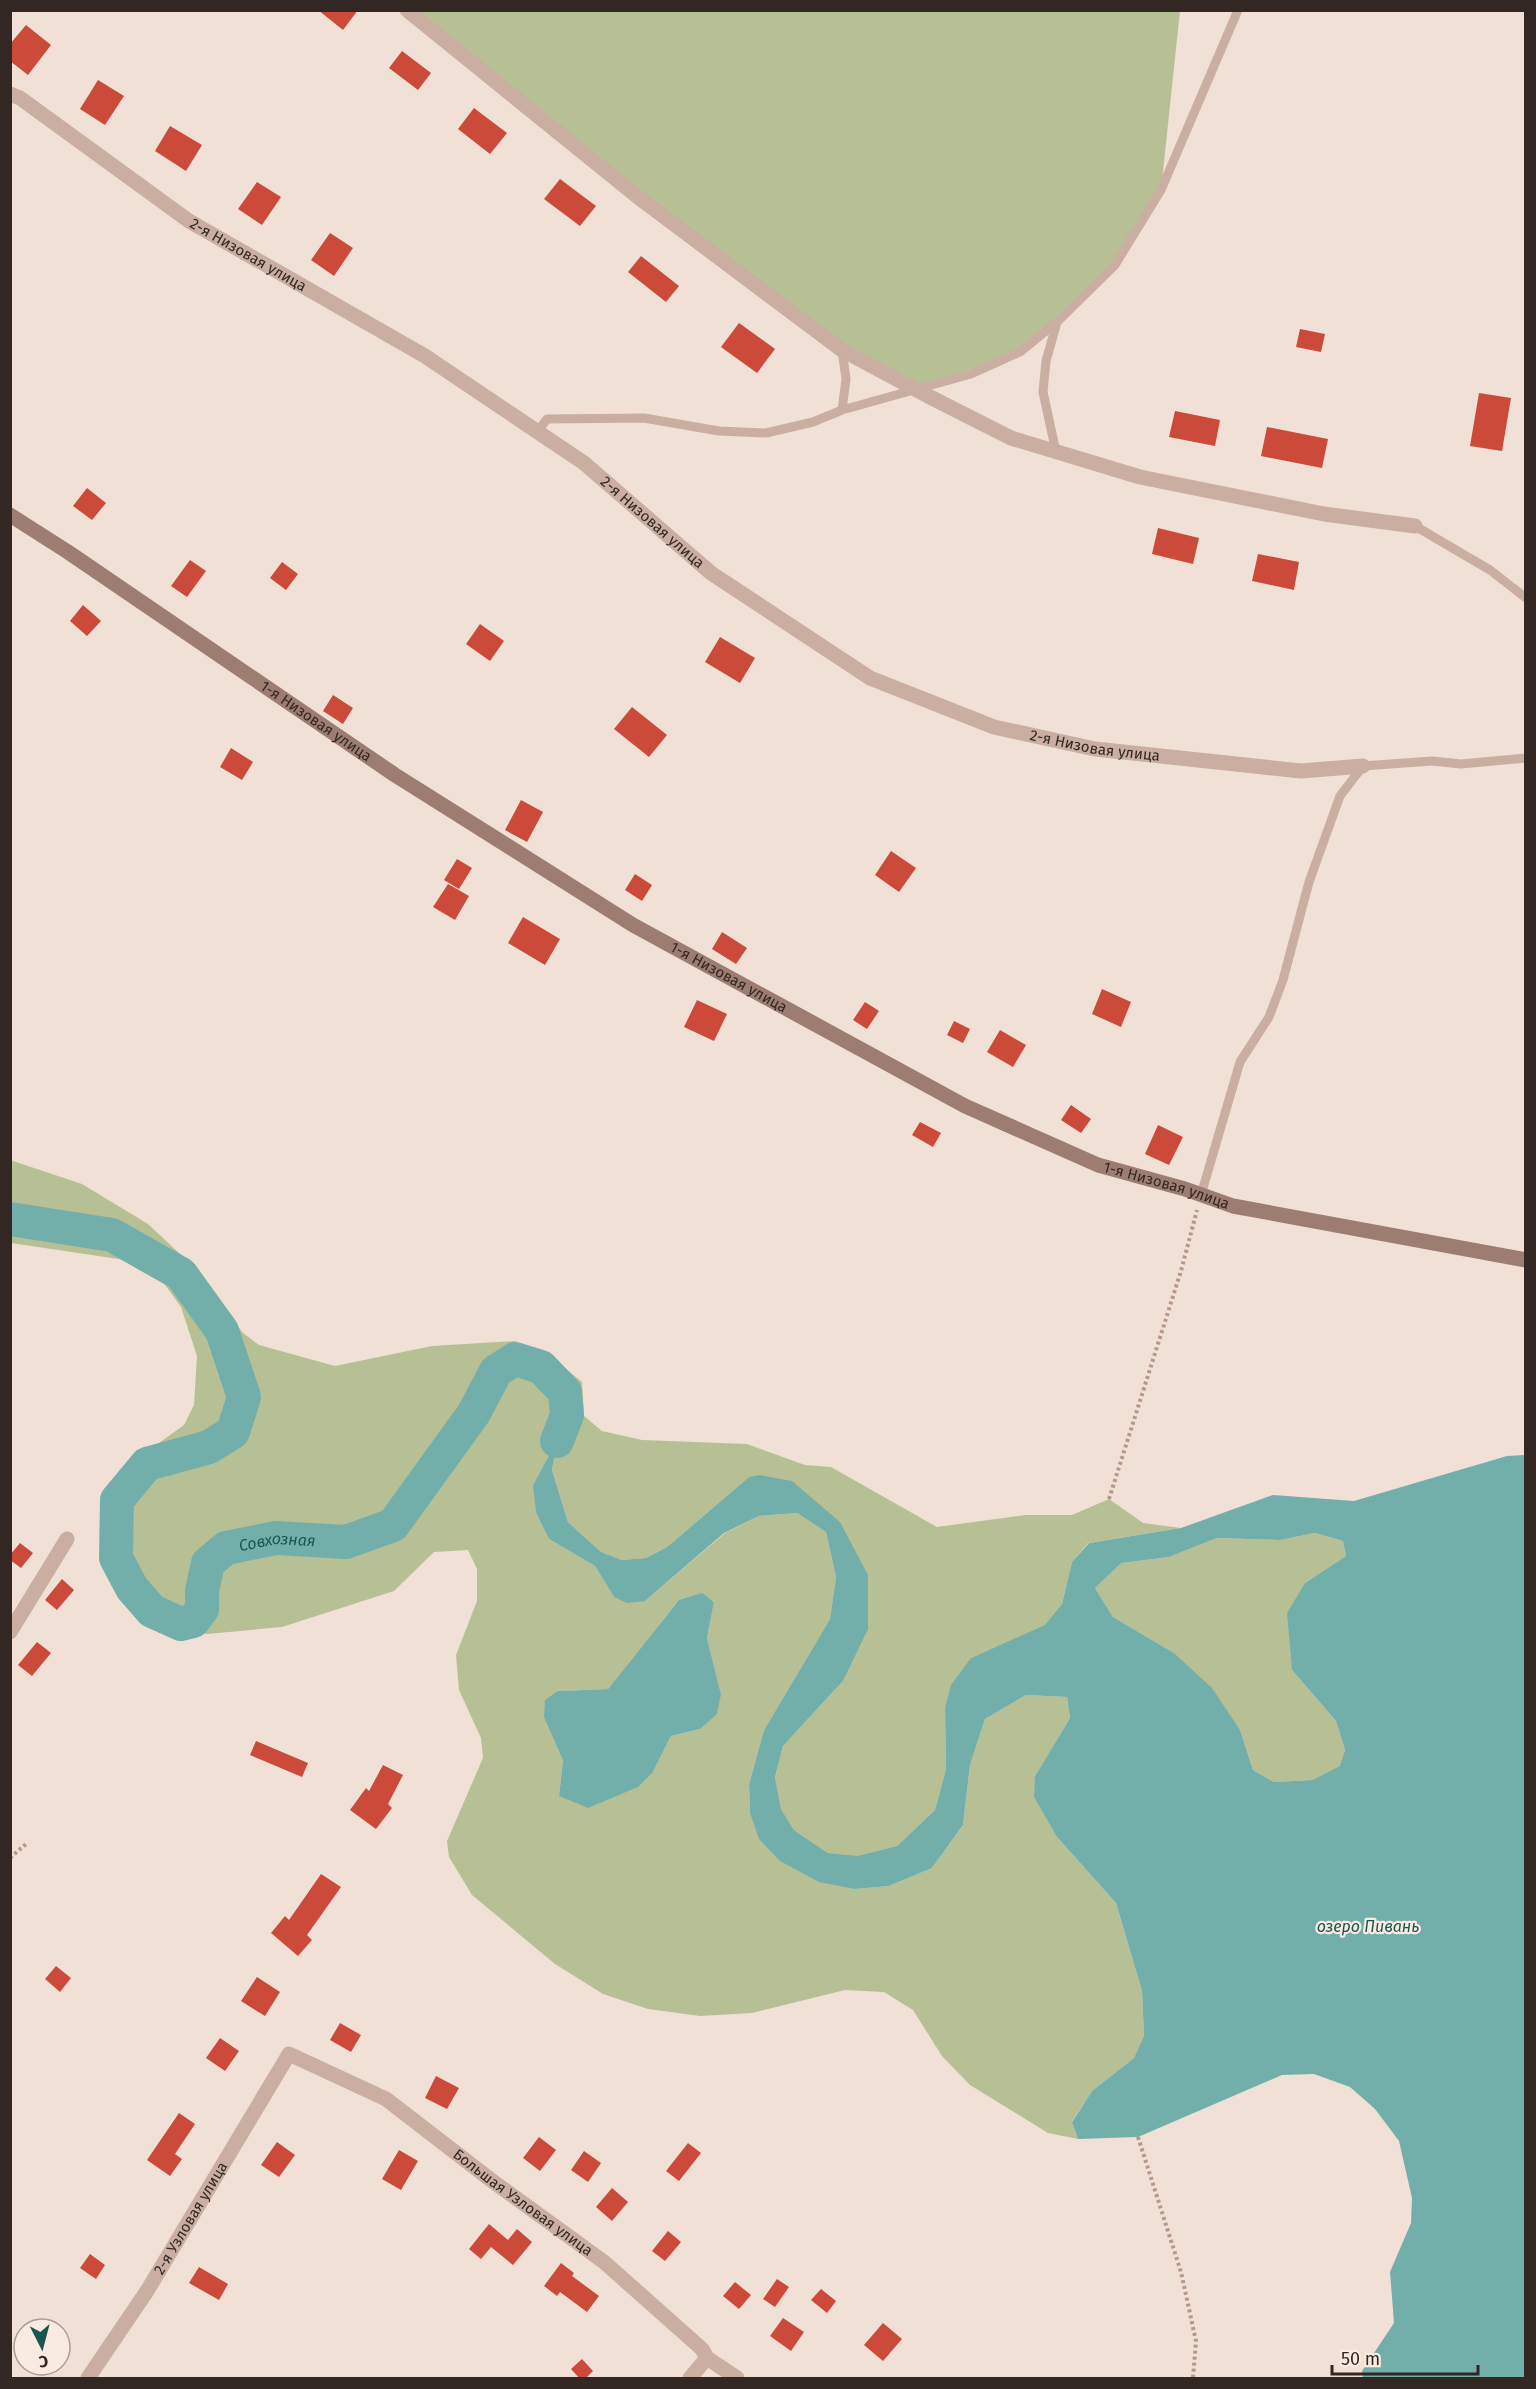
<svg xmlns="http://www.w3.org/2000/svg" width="1536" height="2389" font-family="'Fira Sans',sans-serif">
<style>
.green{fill:#b7c095;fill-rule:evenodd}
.water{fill:#73afaa;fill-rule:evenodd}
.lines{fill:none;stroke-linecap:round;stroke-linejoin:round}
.river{stroke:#73afaa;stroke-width:34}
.building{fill:#cb4a39}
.path{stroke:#b5988b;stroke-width:4;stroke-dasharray:3 3;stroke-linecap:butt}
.lane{stroke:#c9aea1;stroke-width:9}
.street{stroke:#c9aea1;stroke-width:15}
.secondary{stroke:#9d7d72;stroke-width:15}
.labels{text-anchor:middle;stroke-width:4.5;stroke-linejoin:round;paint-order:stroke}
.street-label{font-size:15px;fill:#332724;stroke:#f9ebe1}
.water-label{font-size:16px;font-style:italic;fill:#195652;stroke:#f9ebe1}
</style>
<rect width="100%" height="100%" fill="#f1e0d5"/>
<path class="green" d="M407,11H1180L1161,190L1115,265L1020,352L915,389L842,350Z
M10,1160L82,1184L148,1224L194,1267L243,1333L259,1345L335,1366L432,1346L515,1341L560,1364L582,1382L584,1416L602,1431L642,1440L747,1444L805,1465L831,1467L937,1527L1026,1515H1072L1109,1499L1143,1523L1181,1528L1088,1543L1072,1562L1062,1604L1045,1626L971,1658L945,1708L946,1769L935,1810L897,1846L858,1857L828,1853L794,1830L781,1809L775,1777L783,1746L843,1681L840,1522L749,1477L667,1547L646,1558L622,1560L601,1552L568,1522L552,1470L556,1444L533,1485L549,1539L595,1566L614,1597L645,1601L725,1533L759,1516L797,1513L826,1532L836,1577L830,1619L764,1730L749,1784L750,1813L855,1889L889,1886L932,1868L963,1825L970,1765L985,1719L1026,1695L1067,1697L1070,1718L1035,1776L1057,1837L1116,1903L1142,1991L1144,2037L1134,2058L1092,2091L1072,2121L1078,2139L1048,2133L970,2085L942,2056L913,2010L884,1992L845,1990L752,2013L700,2016L648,2009L603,1994L555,1964L472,1895L449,1857L447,1841L483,1758L481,1738L459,1690L456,1655L477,1601V1569L468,1550L434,1552L394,1591L282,1627L207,1634L158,1630L124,1592L110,1554L109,1497L134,1461L184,1425L194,1405L197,1356L181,1307L163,1282L132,1261L11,1243ZM679,1600L714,1601L707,1638L721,1694L700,1729L671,1736L653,1772L559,1796L563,1760L558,1691L608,1689Z
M1315,1533L1343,1541L1346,1556L1305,1583L1292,1670L1336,1721L1345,1750L1341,1766L1312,1780L1274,1782L1253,1770L1240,1730L1174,1653L1113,1617L1095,1588L1120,1563L1169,1557L1217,1538L1280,1540Z"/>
<path class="water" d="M557,1441L552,1470L568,1522L601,1552L622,1560L646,1558L667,1547L749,1477L760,1475L792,1481L840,1522L868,1575V1629L843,1681L783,1746L775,1777L781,1809L794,1830L828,1853L858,1856L897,1846L935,1810L946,1769L945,1708L951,1685L971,1658L1045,1625L1062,1604L1072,1562L1089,1543L1181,1528L1273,1495L1354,1501L1507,1456L1525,1455V2378H1363L1362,2371L1394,2323L1390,2272L1411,2223L1412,2198L1399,2141L1375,2109L1350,2087L1314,2074L1282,2075L1138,2137L1078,2139L1072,2122L1092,2091L1134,2058L1144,2036L1142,1991L1116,1903L1057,1837L1034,1797L1035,1776L1070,1718L1067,1697L1026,1695L985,1719L970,1765L963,1825L932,1868L889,1886L855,1889L819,1882L780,1861L759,1839L750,1813L749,1784L764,1730L830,1619L836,1577L826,1532L797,1513L759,1516L724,1533L645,1601L627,1603L614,1597L595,1566L549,1539L536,1512L533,1485ZM1315,1533L1343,1541L1346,1556L1305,1583L1287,1613L1292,1670L1336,1721L1345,1750L1340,1766L1312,1780L1274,1782L1253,1770L1240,1730L1212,1688L1174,1653L1113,1617L1095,1588L1121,1563L1169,1557L1217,1538L1280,1540Z
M702,1593L714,1602L707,1638L721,1694L717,1714L700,1729L671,1736L653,1772L638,1787L588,1808L559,1796L563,1760L544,1717L545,1700L558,1691L608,1689L679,1600Z"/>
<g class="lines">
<path class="river" id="s1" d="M10,1219L112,1235L181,1274L222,1331L244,1397L233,1432L209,1447L147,1464L117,1500L116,1558L132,1588L152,1611L181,1624L193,1621L202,1609V1591L208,1563L226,1548L276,1538L346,1542L393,1525L474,1413L496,1371L515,1359L541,1367L565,1392L567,1415L557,1441"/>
</g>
<path class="building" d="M318,10H358L343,30Z
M26,25L51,45L28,75L10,61V44Z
M402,51L431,73L418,90L389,68Z
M98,80L124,96L105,125L80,109Z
M474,108L507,133L490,154L458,129Z
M170,126L202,145L186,171L155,151Z
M560,179L596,206L580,226L544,199Z
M257,182L281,197L262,225L238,209Z
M330,233L353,248L334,276L311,260Z
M641,256L679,286L666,302L628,272Z
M739,323L775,349L757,373L721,347Z
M1300,329L1325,334L1321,352L1296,347Z
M1479,393L1511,398L1502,451L1470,446Z
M1175,411L1220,420L1215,446L1169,437Z
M1267,427L1328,439L1322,468L1261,456Z
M87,488L106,503L92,520L73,506Z
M1158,528L1199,538L1193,564L1152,554Z
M1258,554L1299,562L1294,590L1252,581Z
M190,560L206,571L187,597L171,586Z
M282,562L298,574L286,590L270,578Z
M83,605L101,621L87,636L70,621Z
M480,624L504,641L490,661L466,644Z
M720,637L755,658L740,683L705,662Z
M333,695L353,708L343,724L323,711Z
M632,707L667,735L649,757L614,729Z
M231,748L253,762L242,780L220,767Z
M521,800L543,812L527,842L505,830Z
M891,851L916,868L899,892L875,875Z
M457,859L472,868L459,889L444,880Z
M635,874L652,885L642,901L625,890Z
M448,884L469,896L455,920L433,907Z
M523,917L560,939L545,965L508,943Z
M722,932L747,948L736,964L712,949Z
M1102,989L1131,1002L1121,1027L1092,1014Z
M697,1000L727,1014L714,1041L684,1027Z
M865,1002L879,1011L867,1029L853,1020Z
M954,1021L970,1029L963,1043L947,1035Z
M1000,1030L1026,1045L1013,1067L987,1052Z
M1071,1105L1091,1119L1081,1133L1061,1120Z
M920,1122L941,1133L933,1147L912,1135Z
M1158,1125L1183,1137L1169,1165L1145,1154Z
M20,1543L33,1553L21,1568L10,1560V1555Z
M62,1579L74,1590L57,1610L45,1600Z
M37,1642L51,1653L32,1676L18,1665Z
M256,1741L308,1763L302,1777L250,1755Z
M383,1765L403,1775L388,1804L392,1808L376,1829L350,1810L366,1788L369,1791Z
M321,1874L341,1887L307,1935L312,1940L298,1956L271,1933L285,1916L289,1920Z
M56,1966L71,1978L60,1992L45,1979Z
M257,1977L280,1992L265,2016L241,2001Z
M340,2023L361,2035L351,2052L330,2040Z
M220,2038L239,2051L225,2071L206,2058Z
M436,2076L459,2088L447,2109L425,2098Z
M179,2113L195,2124L175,2154L182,2159L170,2176L147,2160Z
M539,2137L556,2150L540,2171L523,2158Z
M277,2142L295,2155L279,2177L261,2165Z
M688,2143L701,2153L679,2181L666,2171Z
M399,2150L418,2161L401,2190L382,2179Z
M584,2151L601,2163L588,2182L571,2170Z
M612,2188L628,2202L612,2221L596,2207Z
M489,2224L508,2240L517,2229L532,2242L513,2265L491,2247L481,2259L469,2249Z
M668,2231L681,2242L665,2261L652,2251Z
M90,2254L105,2265L96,2279L80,2268Z
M561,2263L574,2273L572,2276L599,2296L587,2312L560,2292L557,2296L544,2286Z
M199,2267L228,2284L219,2300L189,2283Z
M777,2279L789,2287L775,2307L763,2299Z
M735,2282L751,2295L739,2309L723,2296Z
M821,2289L836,2301L827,2313L811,2300Z
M783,2318L804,2332L791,2351L770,2336Z
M883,2323L902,2339L883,2361L864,2345Z
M582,2359L593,2371L585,2379H580L571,2369Z"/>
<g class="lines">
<path class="path" d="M1109,1499L1181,1271L1197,1210
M10,1858L26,1844
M1138,2137L1181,2272L1196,2341L1193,2378"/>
<path class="lane" d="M842,350L846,379L842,410
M537,432L547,419L644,418L719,431L766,433L813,422L842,410L971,374L1020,352L1057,322L1115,265L1161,190L1238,10
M1056,452L1043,392L1046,361L1057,322
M1415,526L1490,570L1526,598
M1201,1195L1240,1062L1269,1017L1283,980L1309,882L1340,796L1363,766L1432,761L1461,764L1526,758"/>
<g class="street">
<path d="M407,10L638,197L842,350L928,396L1011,438L1140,477L1324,514L1415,526"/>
<path id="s2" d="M10,94L20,98L189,221L425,356L584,463L711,573L870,678L994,727L1095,749L1301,771L1363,766"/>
<path d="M10,1632L67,1539"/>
<path id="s3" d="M88,2378L147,2291L289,2054L386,2099L491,2180L604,2262L702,2349L707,2358L737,2378"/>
<path d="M690,2378L707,2358"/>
</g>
<path class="secondary" id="s4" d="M10,515L68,552L395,775L633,925L965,1106L1098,1165L1185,1189L1233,1206L1526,1260"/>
</g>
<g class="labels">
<g class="street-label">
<text dy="5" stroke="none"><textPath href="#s2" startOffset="288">2-я Низовая улица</textPath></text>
<text dy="5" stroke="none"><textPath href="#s2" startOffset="774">2-я Низовая улица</textPath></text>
<text dy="5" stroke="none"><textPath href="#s4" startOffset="369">1-я Низовая улица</textPath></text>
<text dy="5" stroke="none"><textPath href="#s2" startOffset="1278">2-я Низовая улица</textPath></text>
<text dy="5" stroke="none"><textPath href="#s4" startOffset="855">1-я Низовая улица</textPath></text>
<text dy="5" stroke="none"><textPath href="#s4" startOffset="1341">1-я Низовая улица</textPath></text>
<text dy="5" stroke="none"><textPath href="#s3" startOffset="660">Большая Узловая улица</textPath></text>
<text dy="5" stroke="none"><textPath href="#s3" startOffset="190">2-я Узловая улица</textPath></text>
</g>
<g class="water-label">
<text dy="6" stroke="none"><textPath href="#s1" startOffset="802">Совхозная</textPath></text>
<text x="1368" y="1932">озеро Пивань</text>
</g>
</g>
<rect width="1536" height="2389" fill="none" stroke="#332724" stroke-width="24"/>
<g transform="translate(42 2347) rotate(174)"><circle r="28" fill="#f9ebe1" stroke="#aa9d95" stroke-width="1.5"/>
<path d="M0-4.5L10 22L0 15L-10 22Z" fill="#195652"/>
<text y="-9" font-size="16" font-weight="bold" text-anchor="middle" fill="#332724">С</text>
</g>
<path d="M1332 2365v9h146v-9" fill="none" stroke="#332724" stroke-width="3"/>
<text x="1341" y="2365" font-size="18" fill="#332724" stroke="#f9ebe1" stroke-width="4.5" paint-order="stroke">50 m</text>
</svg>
